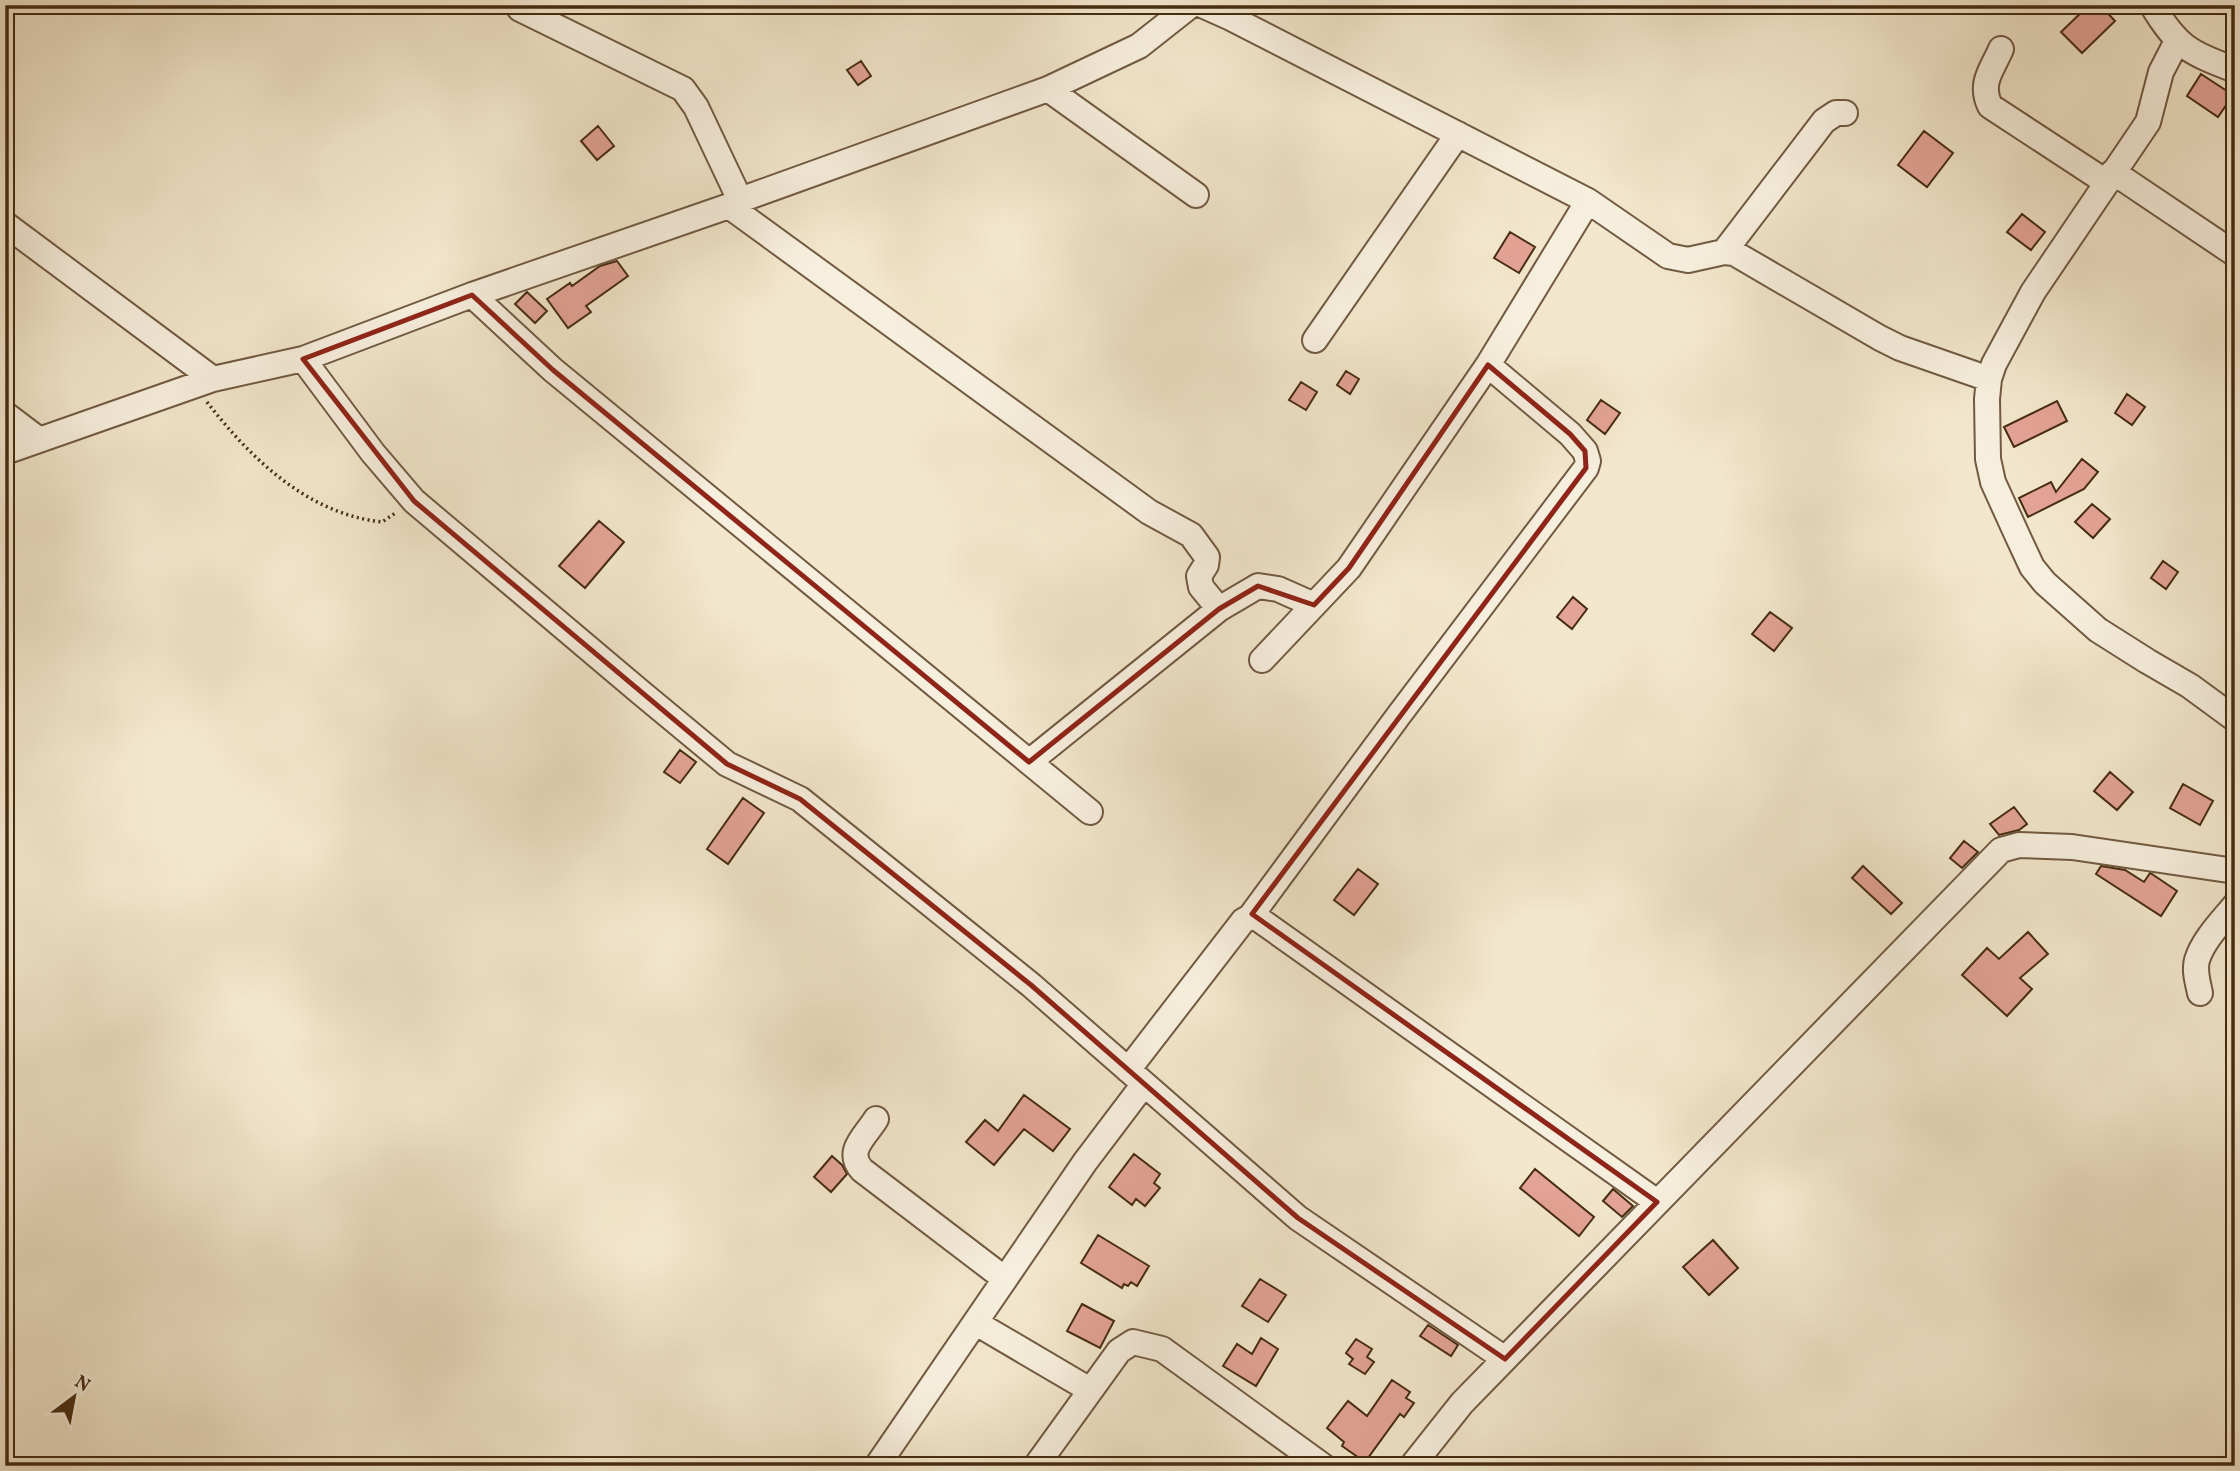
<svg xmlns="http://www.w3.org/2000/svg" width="2240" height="1471" font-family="Vollkorn,serif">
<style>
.building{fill:#e3a396;stroke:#462c11;stroke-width:2}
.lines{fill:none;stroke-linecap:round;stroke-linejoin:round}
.minor-casing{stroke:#715a40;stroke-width:28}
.path{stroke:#462c11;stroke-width:3.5;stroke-dasharray:2 3.5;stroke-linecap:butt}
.minor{stroke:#f7efde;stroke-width:24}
.marked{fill:none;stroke:#8f2418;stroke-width:5;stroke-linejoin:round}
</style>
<rect width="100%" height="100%" fill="#f2e6cc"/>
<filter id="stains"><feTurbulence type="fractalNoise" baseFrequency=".00286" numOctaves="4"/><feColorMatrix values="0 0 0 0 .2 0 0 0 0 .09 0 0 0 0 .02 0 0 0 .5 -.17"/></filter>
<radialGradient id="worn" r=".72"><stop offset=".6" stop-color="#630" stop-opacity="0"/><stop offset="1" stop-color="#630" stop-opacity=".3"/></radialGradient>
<path class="building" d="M2089,5H2100L2115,21L2082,53L2061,32Z
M861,61L871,76L858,85L847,70Z
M2201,74L2233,95L2218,117L2187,96Z
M598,126L614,146L597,160L581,141Z
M1924,131L1953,153L1927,187L1898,165Z
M2022,214L2045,232L2031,250L2007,232Z
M1510,232L1535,247L1519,273L1494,258Z
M617,261L628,276L586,306L591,312L568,328L547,299L570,283L572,286L600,266Z
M527,292L547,311L535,323L515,304Z
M1346,371L1359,379L1350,394L1337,385Z
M1301,382L1317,392L1306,410L1289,400Z
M2127,394L2145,407L2132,425L2115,413Z
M1601,400L1620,413L1605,434L1587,420Z
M2057,401L2067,421L2014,447L2004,427Z
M2082,459L2098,472L2084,489L2028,517L2019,498L2051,482L2056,492Z
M2092,504L2110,519L2093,538L2075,522Z
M599,521L624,542L585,588L559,566Z
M2163,561L2178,572L2166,589L2151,578Z
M1573,597L1587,609L1572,629L1557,617Z
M1770,612L1792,628L1774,651L1752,634Z
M680,750L696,762L680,783L664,772Z
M2110,772L2133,792L2117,810L2094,791Z
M2183,784L2213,801L2200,825L2170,808Z
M743,798L764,813L728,864L707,849Z
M2014,807L2027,824L2019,830L1999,835L1990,824Z
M1964,841L1978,852L1962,868L1950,858Z
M1863,866L1902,903L1891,914L1852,878Z
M2101,866L2125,870L2144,882L2150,873L2152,874L2177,891L2161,916L2096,874Z
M1358,869L1378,884L1354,915L1334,900Z
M2028,932L2048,954L2020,978L2032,989L2007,1016L1962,975L1987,948L1999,959Z
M1024,1095L1070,1129L1053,1151L1024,1129L994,1165L966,1142L985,1120L998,1131Z
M1134,1154L1160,1174L1154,1183L1160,1188L1145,1206L1136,1199L1132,1205L1109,1187Z
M832,1156L842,1165L847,1174L831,1192L814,1177Z
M1535,1169L1594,1217L1579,1236L1520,1188Z
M1613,1189L1633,1206L1622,1217L1603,1201Z
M1098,1235L1149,1266L1137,1286L1131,1282L1128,1286L1124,1284L1122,1288L1081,1263Z
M1713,1240L1738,1268L1709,1295L1683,1267Z
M1260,1279L1286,1295L1268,1322L1242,1306Z
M1082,1304L1114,1321L1100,1348L1067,1331Z
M1428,1325L1458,1345L1451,1356L1420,1336Z
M1261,1338L1278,1349L1256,1386L1223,1366L1237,1344L1252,1354Z
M1356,1339L1372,1349L1367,1357L1374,1362L1365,1374L1349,1364L1353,1359L1346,1353Z
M1392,1380L1410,1392L1406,1398L1414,1403L1404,1417L1400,1414L1365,1462L1342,1446L1344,1442L1327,1428L1348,1401L1367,1416Z"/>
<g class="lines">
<g class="minor-casing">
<path id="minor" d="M517,5L520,9L683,89L696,107L740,200
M1202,5L1231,18L1588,201L1668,256L1688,260L1724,252L1734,253L1880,338L1900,348L1989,379
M2152,5C2178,48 2189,52 2235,70
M2177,41L2161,72L2148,122L2033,292L1994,364L1989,379L1987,399L1988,459L1993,482L2018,537L2032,567L2045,583L2098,630L2147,661L2190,686L2235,719
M2001,49C1992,70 1979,83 1990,106L2106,182
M1048,89L1196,195
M2113,172L2235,254
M729,206L1149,512L1191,535L1207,557L1206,565L1199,576L1201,587L1219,609L1258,586L1278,589L1314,605
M5,224L213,379
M1724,252L1824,121L1836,113H1845
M472,295L553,370L1090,812
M1315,340L1458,134
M303,359L373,453L414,501L639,691L727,764L800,799L1031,985L1298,1218L1505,1359
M5,414L38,439
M5,452L213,379L303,359L472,295L729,206L740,200L1048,89L1139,46L1191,5
M1262,660L1349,568L1488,365L1588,201
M1029,762L1219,609
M1250,917L1399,715L1586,468L1588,461L1585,451L1570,434L1488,365
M2200,993C2198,983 2194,971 2197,960C2203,940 2222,921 2235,905
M1128,1070L1243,921L1250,917L1257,918L1657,1202
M876,1119C865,1137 845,1151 862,1170L1005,1279
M976,1323L1090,1390
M877,1466L1085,1162L1144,1084
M1036,1466L1119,1351L1133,1342L1162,1349L1323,1466
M1412,1466L1462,1403L2001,850L2019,845L2072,847L2235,871"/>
</g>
<path class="path" d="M207,402C251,459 308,514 382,522L397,512"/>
<use href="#minor" class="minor"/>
</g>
<path class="marked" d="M472,295L553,370L1029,762L1219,609L1258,586L1314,605L1349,568L1488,365L1570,434L1585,451L1586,468L1252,914L1657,1202L1505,1359L1298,1218L1031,985L800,799L727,764L414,501L303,359Z"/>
<rect width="2240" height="1471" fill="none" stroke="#f2e6cc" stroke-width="28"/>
<rect x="7" y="7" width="2226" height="1457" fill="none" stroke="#462c11" stroke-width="3.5"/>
<rect x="14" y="14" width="2212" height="1443" fill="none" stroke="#462c11" stroke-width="2"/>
<g transform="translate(74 1397) rotate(32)" stroke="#f7efde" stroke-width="5" paint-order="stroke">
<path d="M0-5L12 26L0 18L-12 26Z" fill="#462c11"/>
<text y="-10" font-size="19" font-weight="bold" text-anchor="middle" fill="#462c11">N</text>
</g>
<rect width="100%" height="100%" filter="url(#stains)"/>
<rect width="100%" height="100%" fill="url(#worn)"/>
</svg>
